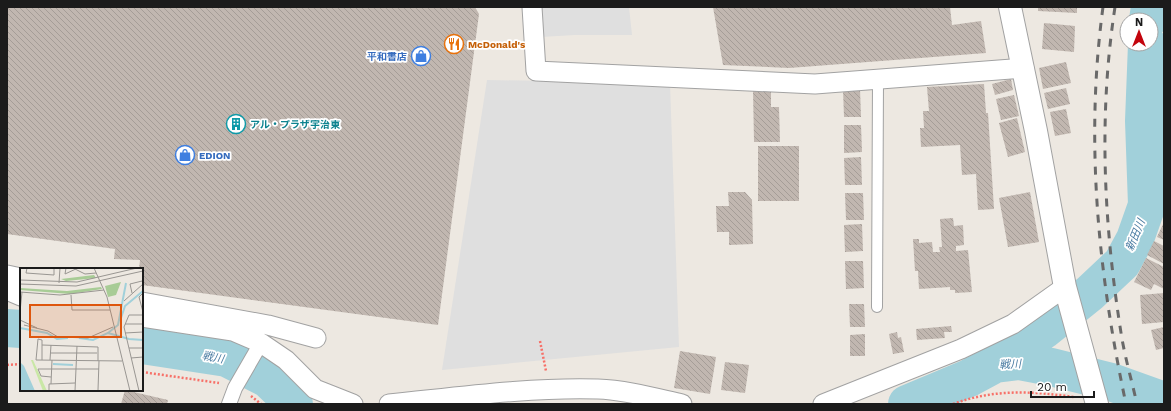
<svg xmlns="http://www.w3.org/2000/svg" width="1171" height="411" font-family="'Work Sans','Noto Sans JP',sans-serif">
<style>
.parking{fill:#dfdfdf}
.lines{fill:none;stroke-linecap:round;stroke-linejoin:round}
.stream{stroke:#a1d0da;stroke-width:6}
.river{stroke:#a1d0da;stroke-width:38}
.building{fill:url(#building-back-hatch)}
.service-casing{stroke:#a2a2a2;stroke-width:12}
.pedestrian-casing{stroke:#a2a2a2;stroke-width:16}
.minor-casing{stroke:#a2a2a2;stroke-width:21}
.tertiary-casing{stroke:#a2a2a2;stroke-width:24}
.path{stroke:#f77068;stroke-width:2.5;stroke-dasharray:2 2;stroke-linecap:butt}
.service{stroke:#fff;stroke-width:10}
.pedestrian{stroke:#fff;stroke-width:14}
.minor{stroke:#fff;stroke-width:19}
.tertiary{stroke:#fff;stroke-width:22}
.rail{stroke:#696969;stroke-width:3;stroke-dasharray:8 8;stroke-linecap:butt}
.labels{text-anchor:middle;stroke-width:3.5;stroke-linejoin:round;paint-order:stroke}
.food-label{font-size:10px;font-weight:bold;fill:#c56008;stroke:#fff;text-anchor:start}
.shop-label{font-size:10px;font-weight:bold;fill:#366cbe;stroke:#fff;text-anchor:end}
.culture-label{font-size:10px;font-weight:bold;fill:#0d838f;stroke:#fff;text-anchor:start}
.water-label{font-size:11px;font-style:italic;fill:#4779a0;stroke:#fff}
.inset-river{fill:none;stroke:#a1d0da;stroke-width:2}
.inset-road{fill:none;stroke:#999692;stroke-width:1}
.view{fill:#de560d;fill-opacity:0.15;stroke:#de560d;stroke-width:2}
.inset-edge{fill:none;stroke:#1b1b1b;stroke-width:2}
</style>
<defs>
<pattern id="building-back-hatch" width="6" height="6" patternUnits="userSpaceOnUse"><rect width="6" height="6" fill="#c1b7b0"/><path d="M-1 5l2 2M0 0l6 6M5-1l2 2" fill="none" stroke="#a59d97"/></pattern>
</defs>
<rect width="100%" height="100%" fill="#ede8e1"/>
<path class="parking" d="M540,7H629L632,35H575L541,37Z
M487,80L670,83L679,347L442,370Z"/>
<g class="lines">
<path class="stream" d="M1147,205L1164,166"/>
<path class="river" d="M1148,20L1150,7
M7,328L21,329
M142,345L227,358L268,379L294,404
M995,364L1044,330L1090,293L1122,263L1135,239L1147,205L1144,121L1147,44
M907,404L969,378L995,364L1019,361L1051,367L1111,382L1164,401"/>
</g>
<path class="building" d="M7,7H475L479,14L438,325L142,285V269H139L140,260L114,259L115,249L7,234Z
M713,7H950L952,25L981,21L986,53L789,68L723,65Z
M1038,7H1077V13L1038,11Z
M1044,23L1075,26L1074,52L1042,49Z
M1066,62L1071,83L1043,89L1039,68Z
M1011,79L1013,90L995,95L992,84Z
M984,84L986,113H988L994,209L978,210L976,174L962,175L960,145L921,147L920,128H924L923,111H929L927,87Z
M771,88V107H779L780,142H754L753,89Z
M1066,88L1070,104L1048,109L1044,93Z
M843,89H860L861,117H844Z
M1014,95L1019,116L1001,120L996,99Z
M1066,109L1071,133L1055,136L1050,112Z
M1017,118L1025,152L1008,157L999,123Z
M844,125H861L862,152L844,153Z
M758,146H799V201H758Z
M861,157L862,185H845L844,158Z
M728,192H745L752,200L753,244L729,245V232H717L716,206H729Z
M1030,192L1039,242L1008,247L999,198Z
M845,193H863L864,220H846Z
M953,218L954,226L963,225L964,245L956,246V251L968,250L972,292L955,293V290H950V287L919,289L918,271H915L913,239H919V243L932,242L933,252H940L939,247H942L940,219Z
M1164,222V240L1157,237Z
M862,224L863,251L845,252L844,225Z
M1154,241L1164,246V264L1147,255Z
M1146,258L1164,267V289L1154,284L1151,290L1134,282Z
M845,261H863L864,288L846,289Z
M1164,293V322L1142,324L1140,295Z
M849,304H864L865,327H850Z
M951,326L952,332H944L945,338L917,340L916,329Z
M1164,327V348L1156,350L1151,330Z
M897,332L898,338L901,337L904,352L893,354L889,334Z
M865,334V356H850V335Z
M680,351L716,357L710,394L674,388Z
M725,362L749,365L745,393L721,390Z
M125,390L168,400L167,404H121Z"/>
<g class="lines">
<g class="service-casing">
<path id="service" d="M877,307L878,79"/>
</g>
<g class="pedestrian-casing">
<path id="pedestrian" d="M229,404L235,388L261,343"/>
</g>
<g class="minor-casing">
<path id="minor" d="M532,7L536,71L815,84L1024,68
M7,275L21,278
M7,290L21,296
M142,302L268,325L316,338
M142,317L233,331L261,343L286,360L315,389L353,404
M389,404C458,397 528,387 598,389C626,390 655,398 682,404
M823,404L961,349L1013,324L1065,287"/>
</g>
<g class="tertiary-casing">
<path id="tertiary" d="M1010,7L1036,131L1065,287L1097,404"/>
</g>
<path class="path" d="M540,341L546,371
M7,365L21,364
M142,372L219,383
M251,396L261,404
M953,404C994,389 1031,391 1074,397"/>
<use href="#service" class="service"/>
<use href="#pedestrian" class="pedestrian"/>
<use href="#minor" class="minor"/>
<use href="#tertiary" class="tertiary"/>
<path class="rail" d="M1103,7C1085,140 1098,273 1126,404
M1115,7C1098,118 1104,228 1122,339C1126,361 1132,382 1137,404"/>
</g>
<defs>
<g id="restaurant-ring" transform="scale(1)"><circle r="9.5" fill="#fff" stroke="#e8710a" stroke-width="1.5"/><path d="M-5-6h1v4h1v-4h1v4h1v-4h1v5L-1.5 .5V6h-2V.5L-5-1ZM5-6V6H3V1.5H1.5Q1.5-4 5-6Z" fill="#e8710a"/></g>
<g id="shop-ring" transform="scale(1)"><circle r="9.5" fill="#fff" stroke="#3f7fe0" stroke-width="1.5"/><path d="M-5-2.5h2.3a2.7 3.5 0 0 1 5.4 0H5L5.5 6h-11ZM-1.5-2.5h3a1.5 2.3 0 0 0-3 0Z" fill="#3f7fe0"/></g>
<g id="building-ring" transform="scale(1)"><circle r="9.5" fill="#fff" stroke="#0f9aa8" stroke-width="1.5"/><path d="M-4-6H4V6H1V3H-1V6H-4ZM-2.5-4.3h1.7v1.8h-1.7ZM.8-4.3h1.7v1.8H.8ZM-2.5-1h1.7V.8h-1.7ZM.8-1h1.7V.8H.8Z" fill="#0f9aa8"/></g>
</defs>
<g fill-rule="evenodd">
<use href="#restaurant-ring" x="454" y="44"/>
<use href="#shop-ring" x="421" y="56"/>
<use href="#building-ring" x="236" y="124"/>
<use href="#shop-ring" x="185" y="155"/>
</g>
<g class="labels">
<g class="food-label">
<text x="468" y="48">McDonald's</text>
</g>
<g class="shop-label">
<text x="407" y="60">平和書店</text>
<text x="199" y="159" text-anchor="start">EDION</text>
</g>
<g class="culture-label">
<text x="250" y="128">アル・プラザ宇治東</text>
</g>
<g class="water-label">
<text transform="translate(1135 235) rotate(-67)" y="4">新田川</text>
<text transform="translate(213 357) rotate(10)" y="4">戦川</text>
<text transform="translate(1010 364) rotate(-3)" y="4">戦川</text>
</g>
</g>
<g transform="translate(20 268)">
<rect width="123" height="123" fill="#ede8e1"/>
<path d="M11,92H13L27,123H23Z" fill="#c9e7a6"/>
<path d="M74,7L76,10L46,13L41,11ZM101,14L96,27L88,29L85,18ZM81,19L82,21L50,26L0,22V20L47,23Z" fill="#a8cc96"/>
<path d="M0,94L4,98L15,123H0Z" fill="#a1d0da"/>
<path class="inset-river" d="M100,53L105,38L123,23M0,60L27,65L37,71L48,70M88,65L109,71L123,72M59,70L73,72L88,65L98,57L106,15M33,96L53,97"/>
<path class="inset-road" d="M7,0L6,5L34,7V0H32M46,0L45,6L58,0M53,0L65,6L76,5M74,0L87,29L110,123M0,12L57,14L117,0M39,15L40,0M0,16L56,18L123,3M0,24L40,27L84,22M112,25L110,16L122,13L123,16M123,25L119,29L123,44M51,27L52,42H90M104,33L123,16M0,44L2,24M0,52L17,60M105,56H123M4,57L28,63L38,69L68,70L93,59M105,65L123,64M22,77L78,79V93M109,80H123M31,85H77M111,90L123,89M22,92V72L18,71L16,92L102,93M30,92L31,77M31,109L21,108L18,101H79M31,116L32,92M78,122L79,93M29,123V116L55,115M29,123H47M55,123L57,78M119,123L104,59L109,47H123"/>
<path class="view" d="M10,37H101V69H10Z"/>
<rect width="123" height="123" class="inset-edge"/>
</g>
<rect width="1171" height="411" fill="none" stroke="#1b1b1b" stroke-width="16"/>
<g transform="translate(1139 32)"><circle r="19" fill="#ffffff" stroke="#a4a4a4"/>
<path d="M0-3L7 15L0 10L-7 15Z" fill="#c3040d"/>
<text y="-6" font-size="11" font-weight="bold" text-anchor="middle" fill="#1b1b1b">N</text>
</g>
<path d="M1031 391v6h63v-6" fill="none" stroke="#1b1b1b" stroke-width="2"/>
<text x="1037" y="391" font-size="12" fill="#1b1b1b" stroke="#ffffff" stroke-width="3" paint-order="stroke">20 m</text>
</svg>
